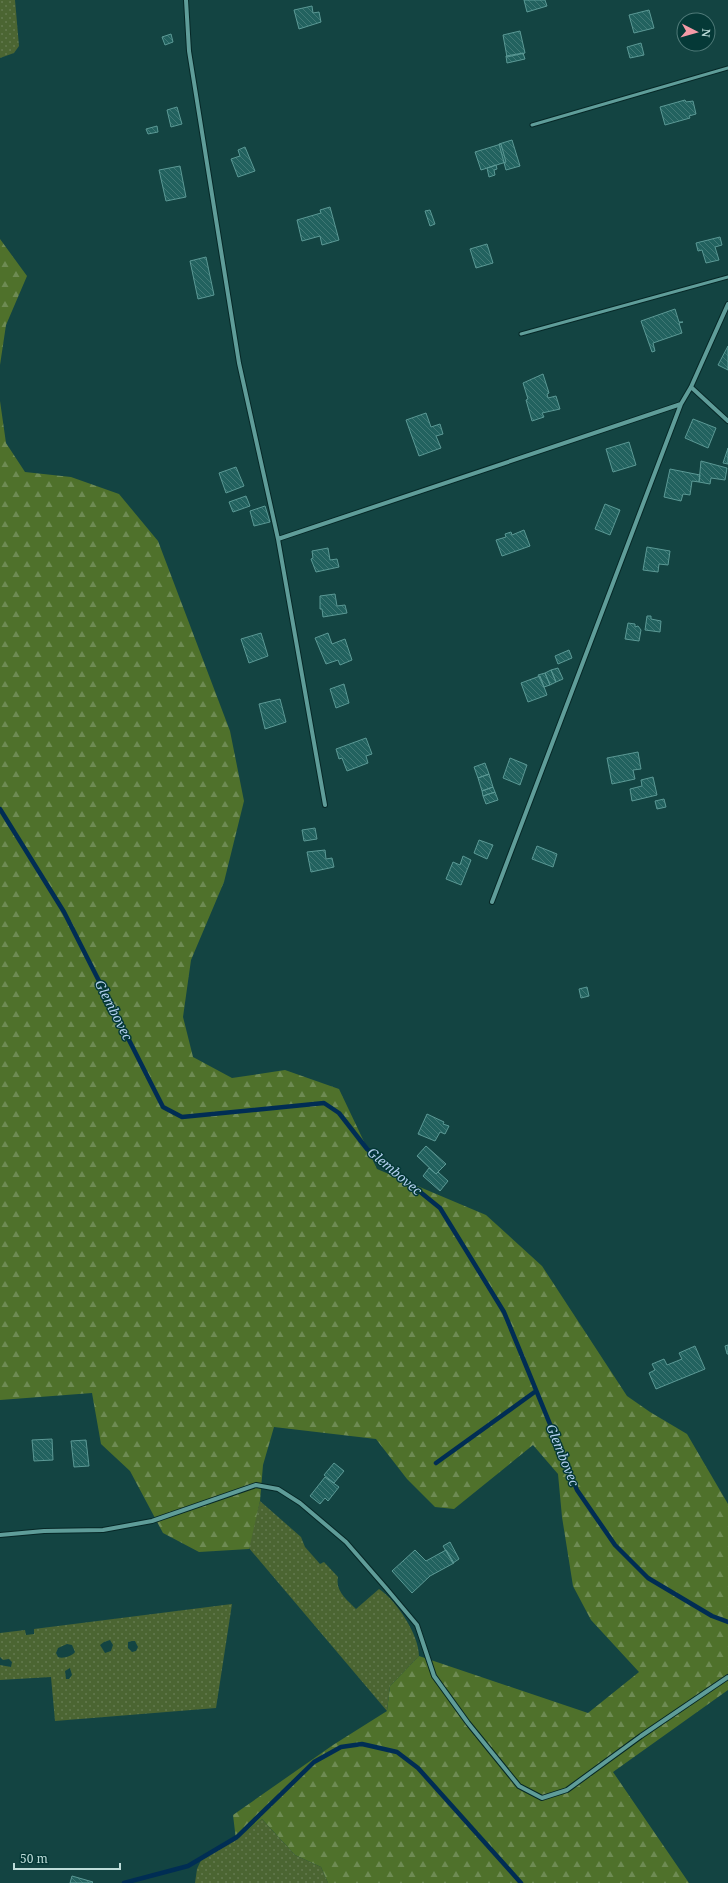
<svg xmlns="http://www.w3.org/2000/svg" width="728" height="1883" font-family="'Noto Serif',serif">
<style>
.grass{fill:url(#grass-dots);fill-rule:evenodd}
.forest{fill:url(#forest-firs)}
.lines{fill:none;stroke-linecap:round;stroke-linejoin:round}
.stream{stroke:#002d54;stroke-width:4.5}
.building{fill:url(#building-back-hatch);stroke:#5b9995}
.lane-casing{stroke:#062827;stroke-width:5}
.street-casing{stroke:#062827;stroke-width:6}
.lane{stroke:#5f9d99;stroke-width:3}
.street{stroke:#5f9d99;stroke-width:4}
.labels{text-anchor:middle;stroke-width:3;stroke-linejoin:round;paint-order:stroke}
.water-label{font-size:13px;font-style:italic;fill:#b3d0ef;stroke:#053937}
</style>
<defs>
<pattern id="grass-dots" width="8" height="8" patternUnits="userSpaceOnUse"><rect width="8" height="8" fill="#4b6532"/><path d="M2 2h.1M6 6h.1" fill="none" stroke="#637a4f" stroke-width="1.8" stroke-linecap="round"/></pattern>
<pattern id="forest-firs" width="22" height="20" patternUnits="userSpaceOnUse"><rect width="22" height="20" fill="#4f712b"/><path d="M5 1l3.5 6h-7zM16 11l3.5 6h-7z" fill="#6e8b53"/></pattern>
<pattern id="building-back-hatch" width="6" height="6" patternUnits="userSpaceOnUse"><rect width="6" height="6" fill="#22625f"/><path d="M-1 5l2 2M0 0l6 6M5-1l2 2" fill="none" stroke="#407875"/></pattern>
</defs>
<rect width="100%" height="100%" fill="#134442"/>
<path class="grass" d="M0,0H15L19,46L14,53L0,58Z
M260,1501L301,1537L305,1547L320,1564L324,1562L338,1577C335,1591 347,1600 356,1609L379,1589C397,1601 419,1635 419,1656L390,1686L387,1711L248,1547Z
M232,1604L216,1708L55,1721L51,1677L0,1680V1665L11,1667L12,1662L9,1659L3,1660L0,1657V1633L25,1630L26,1635L34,1634V1629ZM110,1640L113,1645L111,1651L105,1653L100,1645L104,1642ZM132,1641H135L138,1647L136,1651L132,1652L128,1648V1642ZM67,1644L72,1645L75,1652C72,1656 63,1659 58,1657L56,1653L58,1648ZM70,1668L72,1675L69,1679H66L65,1671Z
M262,1819L295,1855L321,1867L328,1883H195L197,1869L203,1856C226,1849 243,1834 262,1819Z"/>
<path class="forest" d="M0,239L27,276L6,325L0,365Z
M0,401L6,443L25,472L71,477L119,494L158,541L230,731L244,801L224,882L191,960L183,1017L193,1057L232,1078L285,1070L339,1089L377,1169L486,1215L542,1266L627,1396L650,1412L687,1434L728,1504V1690L613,1772L689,1883H328L321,1867L295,1855L262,1819L236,1840L233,1815L333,1745L387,1711L390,1686L419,1656L588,1713L639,1672L591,1620L573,1586L562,1517L558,1474L533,1445L454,1509L435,1507L407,1479L376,1439L274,1427L263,1465L260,1501L249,1549L199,1552L163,1533L130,1471L101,1444L92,1393L0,1400Z"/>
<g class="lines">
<path class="stream" d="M0,809L64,912L163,1107L182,1117L324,1103L339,1113L367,1149L440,1208L504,1312L577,1490L615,1545L648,1578L712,1616L728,1622
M436,1463L536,1391
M124,1883L188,1866L237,1837L314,1762L341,1747L362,1744L397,1752L418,1768L521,1883"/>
</g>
<path class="building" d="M524,0H545L547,6L527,12Z
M312,6L313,13L319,12L321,22L299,29L294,10Z
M649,10L654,28L634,33L629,15Z
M520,31L525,53L507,57L503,35Z
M171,34L173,42L165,45L162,37Z
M641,43L644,55L630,58L627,47Z
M523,53L525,59L507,63L506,56Z
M685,100L686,102L693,101L696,114L689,116L690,118L665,125L660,107Z
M177,107L182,124L171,127L167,110Z
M157,126L158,132L148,134L146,129Z
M512,140L520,166L506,170L499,144Z
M501,144L506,162L481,170L475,152Z
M245,147L255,171L238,177L231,159L240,156L238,150Z
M496,165L497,169L494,170L495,175L489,177L487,168Z
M180,166L186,197L166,201L159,170Z
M330,207L339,240L322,245L320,236L302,241L297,220L321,213L320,210Z
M430,210L435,224L430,226L425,211Z
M720,237L722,245L715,247L719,260L706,263L702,250L698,251L696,243Z
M487,244L493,263L476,268L470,249Z
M206,257L214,295L198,299L190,261Z
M675,309L679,322H683L679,323L682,333L653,343L655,351L652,352L641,321Z
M728,346V370L718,365Z
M543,374L549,393L547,394L548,398L556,396L560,409L542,413L544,417L532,421L526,400L528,399L523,383Z
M426,413L431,427L440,424L443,434L436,436L441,448L419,456L406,420Z
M693,419L716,428L708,448L685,438Z
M629,442L636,465L613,472L606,449Z
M728,448V464L723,463Z
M701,461L727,468L725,480L711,478L710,484L699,482Z
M236,467L244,486L226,493L219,473Z
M670,469L700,475L699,482L692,481L690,495L683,494L681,501L664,497Z
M246,496L250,506L233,512L229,502Z
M605,504L620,510L610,535L595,529Z
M265,506L270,522L254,526L250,511Z
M524,530L530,546L502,556L496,540L506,537L505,534L511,532L512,535Z
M647,547L670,551L668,565L659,564L658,572L643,570Z
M328,548L330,560L337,559L339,567L316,572L311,559L313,558L312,551Z
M335,594L337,606L345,605L347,613L323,617L322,609H320V596Z
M647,616H651V619L661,621L660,632L645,630Z
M628,623L635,624V627L638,626L641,630L639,641L625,639Z
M261,633L268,656L249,663L241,639Z
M328,633L332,644L345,639L352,660L340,665L338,660L326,664L315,638Z
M569,650L572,658L558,664L555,656Z
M558,668L563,679L556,682L551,670Z
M551,670L556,682L550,685L545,673Z
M545,673L550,685L544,687L538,675Z
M540,676L547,695L528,702L521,683Z
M344,684L349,703L336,708L330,689Z
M280,699L286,722L265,729L259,704Z
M366,738L372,754L366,756L368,763L347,771L342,758L339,759L336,749Z
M638,752L641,769L633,770L635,779L612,784L607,758Z
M510,758L527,765L520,785L503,778Z
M485,763L489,774L478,778L474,767Z
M489,774L493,787L482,791L478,778Z
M653,777L657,795L632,801L630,789L642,786L641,780Z
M493,787L495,792L483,796L482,791Z
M495,792L498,800L486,804L483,796Z
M664,799L666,807L657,809L655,801Z
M315,828L317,839L304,841L302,830Z
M479,840L493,845L487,859L474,853Z
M537,846L557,854L553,867L532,859Z
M325,850L326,859L332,858L334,867L311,872L307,852Z
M463,856L471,860L461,885L446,879L453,862L460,865Z
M587,987L589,996L581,998L579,989Z
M427,1114L444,1122L443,1124L449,1126L445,1134L440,1132L435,1141L418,1134Z
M426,1146L446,1164L436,1174L417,1156Z
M429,1168L436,1174L438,1172L448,1181L440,1191L423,1176Z
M728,1345V1354H727L725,1346Z
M695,1346L705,1369L656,1389L649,1373L655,1370L652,1364L664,1359L667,1365L682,1359L679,1353Z
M52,1439L53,1460L34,1461L32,1440Z
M86,1440L89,1466L74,1467L71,1441Z
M334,1463L344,1471L334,1483L324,1475Z
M325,1477L339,1487L328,1501L325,1498L320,1504L310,1496Z
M450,1542L459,1559L453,1563L443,1546Z
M415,1550L426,1561L446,1550L454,1563L430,1576L412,1593L392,1571Z
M72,1876L93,1882L92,1883H70Z"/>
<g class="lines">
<g class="lane-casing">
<path id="lane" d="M532,125L728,68
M521,334L728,277"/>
</g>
<g class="street-casing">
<path id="street" d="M186,0L189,51L239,363L278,539L325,805
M691,387L728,421
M278,539L681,404
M492,902L681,404L691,387L728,304
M0,1535L44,1531L103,1530L152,1521L256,1485L278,1489L300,1503L346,1542L386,1588L417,1625L434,1676L468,1723L519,1786L542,1798L567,1790L641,1736L728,1677"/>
</g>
<use href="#lane" class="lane"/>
<use href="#street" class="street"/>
</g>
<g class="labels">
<g class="water-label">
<text transform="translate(114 1010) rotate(63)" y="5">Glembovec</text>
<text transform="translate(395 1171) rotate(40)" y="5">Glembovec</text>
<text transform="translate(563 1455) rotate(68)" y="5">Glembovec</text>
</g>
</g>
<g transform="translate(696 32) rotate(96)"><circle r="19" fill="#053937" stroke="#4f7a78"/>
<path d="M0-3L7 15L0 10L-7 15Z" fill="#f49aa6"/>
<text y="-6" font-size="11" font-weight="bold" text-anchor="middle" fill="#bddcd9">N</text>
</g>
<path d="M14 1863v6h106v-6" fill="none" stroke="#bddcd9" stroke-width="2"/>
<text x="20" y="1863" font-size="12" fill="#bddcd9" stroke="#053937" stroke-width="3" paint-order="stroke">50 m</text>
</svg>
